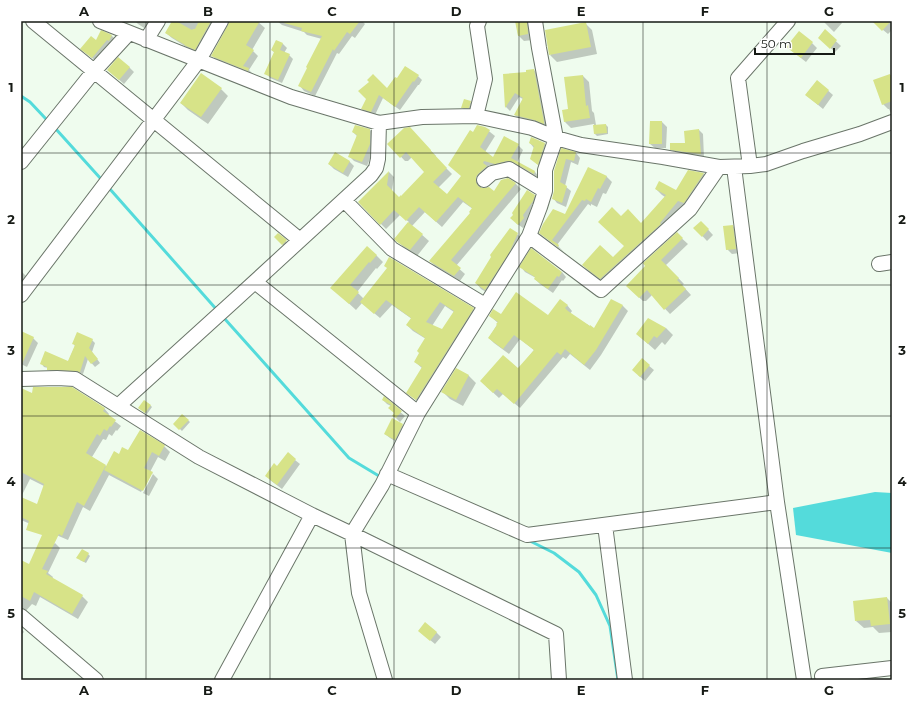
<svg xmlns="http://www.w3.org/2000/svg" width="913" height="701" font-family="Montserrat,sans-serif">
<style>
.water{fill:#54dbdb}
.shadow{fill:#0003;fill-rule:evenodd}
.lines{fill:none;stroke-linecap:round;stroke-linejoin:round}
.stream{stroke:#54dbdb;stroke-width:3}
.building{fill:#d7e388;fill-rule:evenodd}
.minor-casing{stroke:#6a7569;stroke-width:16}
.minor{stroke:#fff;stroke-width:14}
.grid{fill:none;stroke:#161a15;stroke-width:1;stroke-opacity:0.55}
.neatline{fill:none;stroke:#161a15;stroke-width:1.5}
.grid-label{font-size:13px;text-anchor:middle;font-weight:bold;fill:#161a15}
</style>
<rect width="100%" height="100%" fill="#effcee"/>
<path class="water" d="M875,492L892,493V553L796,535L793,508Z"/>
<path class="shadow" d="M135,21H155L149,31L138,24Z
M173,21L176,22V21H221L201,55L191,51L188,48L172,38L166,33Z
M230,21H257L265,28L252,50L258,56L249,70L254,75V76L218,62L213,56Z
M277,21H362L365,24L355,38L352,36L339,54L337,53L315,96L304,91L300,86L322,39L307,35L304,32L282,25Z
M516,21H534L533,40L524,41L518,35Z
M823,21H840L842,23L834,32Z
M881,21H892V30L888,34L877,25Z
M585,23L592,30L597,54L557,62L550,55Z
M825,31L841,46L835,52L824,42Z
M101,32L112,36L116,40L97,62L86,53L96,42Z
M276,41L283,44L287,48L284,53L289,55L293,59L282,83L270,78L266,73L275,53L272,50Z
M812,43L817,48L806,62L792,51Z
M129,67L134,72L124,84L108,70Z
M534,70L538,75L548,127L520,120L515,115L523,99L519,97L510,111L506,107L504,75L527,73Z
M890,75L892,77V115L889,109H888L883,104Z
M418,76L422,80L419,85H418L400,110L383,98L375,115L366,113L362,109L367,99Z
M583,76L589,82L592,111L594,113L596,125H606L608,127V134L597,136L595,134L594,124L571,128L565,122Z
M817,81L833,95L823,109L806,95Z
M221,89L228,96L208,124L188,110L181,103Z
M470,102L472,104L471,109H464L462,108Z
M662,122L667,127L666,148H655L650,144Z
M409,128L436,156L435,157L452,174L438,188L447,196L462,177L473,133L485,128L495,136L485,152L494,158L518,145L523,150L517,163L535,172L540,178V179L519,167L513,166L501,169L489,165L481,183V188L494,192L507,179L516,184L521,189L456,266L465,274L460,281L435,266L430,261L471,213L473,209L463,202L442,227L425,212L412,226L429,241L417,256L406,249L395,239L409,222L400,215L386,229L359,202L389,172L394,177L392,191L399,198L402,197L426,172L412,157L408,161H405L390,145Z
M370,130L375,135L374,149L367,166L354,161L350,157L357,136L353,132Z
M699,130L703,134L704,158L675,153L671,149L687,144Z
M532,138L545,144L549,148L543,168L536,163L534,148L530,143Z
M562,150L576,153L580,158L578,165L571,162L565,186L571,191L566,207L557,203L553,198Z
M349,161L354,166L348,177L334,169L329,164Z
M689,171L704,174L710,180L607,284L589,271L583,265L613,258L625,246L621,217L642,224L665,197L662,195L656,189L677,191Z
M606,176L612,182L606,194L603,193L597,207L591,204V206L588,204L557,245L564,252L546,238L540,233L566,215Z
M534,196L539,200L537,206L527,221L528,223L523,228L516,223Z
M701,222L713,235L707,241L695,228Z
M733,226L737,231L740,253L732,254L727,249Z
M278,234L291,246L287,249L275,237Z
M517,234L523,240L491,295L481,289L476,283Z
M677,234L688,244L666,265L684,284L682,285L691,295L670,314L652,295L646,301H643L627,286Z
M376,255L383,262L377,269L376,268L357,292L364,299L388,268L473,309L478,314L422,405L408,393L422,368L415,362L420,353L426,339L413,331L407,325L412,319L392,305L380,318L362,303L356,310L332,288ZM445,306L454,312L443,331L432,326Z
M521,267L562,272L566,277L563,281L562,280L553,293L540,284L535,279L536,278L525,272Z
M21,271L26,276L21,286Z
M612,301L623,306L628,311L601,355L590,370L570,354L566,359L563,357L520,408L503,394L499,398L486,386L518,370L534,350L520,339L509,354L494,343L489,338L498,323L490,316L548,317L567,305L572,311L570,314L571,315L595,329Z
M666,328L673,335L665,345L662,342L655,350L637,334Z
M21,333L33,338L38,343L27,367L21,364Z
M92,340L95,343L92,352L100,363L95,367L88,359L83,374L79,373L51,372L48,368L44,367L41,363L68,362L75,346L73,343Z
M642,360L654,370L645,381L638,375Z
M457,369L469,376L476,383L463,406L450,399L443,392Z
M21,389L33,394L104,408L109,414L108,416L121,426L117,431L116,430L112,436L109,434L106,440L103,439L92,457L107,467L120,456L128,451L164,446L170,452L165,461L158,457L150,472L153,474H151L141,492L109,475L90,511L83,507L68,540L21,520V498L38,506L44,486L30,479L21,497Z
M384,398L405,416L400,422L394,416L395,413L391,406L387,404L383,400Z
M150,405L152,407L147,414L139,408Z
M182,415L190,422L182,431L175,424Z
M402,425L407,429L400,444L390,438L385,434Z
M295,460L300,464L282,489L270,480L278,467Z
M153,474L158,479L149,496L143,493Z
M55,543L60,548L48,573L53,577L52,579L82,596L88,602L78,619L40,597L36,606L32,604L24,613L21,615V577L29,565Z
M88,554L90,556L86,563L80,560Z
M887,598L892,603V632L879,633L873,627L864,628L856,621Z
M21,628L24,632L21,635Z
M419,631L436,632L441,637L435,644Z"/>
<g class="lines">
<path class="stream" d="M21,96L30,102L46,119
M55,128L101,179
M109,188L217,310
M224,318L349,458L379,476
M528,540L554,553L579,572L596,595L610,626L618,680"/>
</g>
<path class="building" d="M172,21H176L192,30L193,29H195L199,21H211L195,50L184,45H185L165,33Z
M229,21H260L246,45L254,50L243,66L249,68L248,71L211,56L228,25Z
M284,21H360L350,34L347,32L334,51L333,49L311,92L298,86L307,68L306,67L322,36L301,31L302,28L284,23Z
M515,21H527L528,34L518,36Z
M872,21H891L882,31Z
M586,22L591,47L549,55L545,30Z
M825,29L837,40L830,49L818,38Z
M101,30L112,35L109,41L107,40L92,58L80,49L91,36L96,40Z
M799,31L813,42L801,58L786,47Z
M276,40L283,43L280,50L290,54L278,80L264,74L274,52L271,50Z
M118,57L130,67L119,80L107,70Z
M405,66L419,75L414,82L413,81L395,107L379,95L371,112L361,109L366,99L358,91L369,82L367,80L373,74L387,88L395,77L397,78Z
M534,69L544,122V124L534,120L514,115L523,98L515,93L505,108L503,74L526,72V70Z
M201,73L222,88L201,117L180,103Z
M890,74L892,78V101L882,105L873,80Z
M583,75L586,106L588,105L590,118L564,122L562,110L568,109L564,77Z
M817,80L829,90L818,105L805,95Z
M464,99L471,101L469,108H461Z
M650,121H662V144H649Z
M606,124L607,133L594,134L593,125Z
M355,125L370,129V144L362,162L348,157L357,135L352,132Z
M477,125L485,127L490,130L480,147L493,157L504,136L519,144L511,158L535,171L534,174L513,162L507,161L495,164L484,161L483,163L487,166L478,174L476,177V182L478,186L482,188H485L489,187L494,191L501,180L508,178L516,183L451,260L461,268L454,276L429,261L470,213L469,212L472,208L458,197L436,222L419,207L406,221L394,210L380,225L358,202L389,171L387,185L399,197L401,195V196L424,172L406,152L400,158L387,144L404,128L410,127L431,150V151L447,168L433,182L447,194L461,176L448,165L470,130L473,132Z
M699,129L701,154L670,150V143H685L684,131Z
M531,137L545,143L538,165L530,159L534,146L529,143Z
M561,148L576,152L574,161L566,159L560,182L567,186L562,203L552,199L554,191V171Z
M335,152L350,161L343,173L328,164Z
M588,167L607,176L600,189L598,188L591,202L586,199L585,201L582,200L552,240L559,245L558,247L539,233L543,224L553,209L565,214Z
M688,170L704,173L684,203L678,201L660,223L661,224L600,279L582,265L600,245L613,257L624,246L598,222L612,207L621,216L628,209L641,223L666,195L655,189L659,181L676,190Z
M527,190L535,195L533,201L523,215L524,218L518,225L510,218L513,215L512,213Z
M701,221L709,229L702,237L693,228Z
M408,222L423,234L410,250L397,242L394,239Z
M733,225L736,249L726,250L723,226Z
M510,228L518,233L509,253L485,290L475,283L491,257L490,255Z
M677,232L683,238L661,260L679,278L677,280L686,289L664,310L647,290L639,298L626,286L645,266L643,263Z
M278,233L287,240L282,245L274,237Z
M367,246L377,255L370,263L369,262L350,285L359,292L349,304L330,288Z
M531,248L562,272L559,277L557,276L548,289L534,279L535,277L519,267Z
M389,257L474,308L416,400L406,393L422,367L414,362L419,353L417,351L425,338L406,325L411,318L386,300L374,314L360,302L387,268L384,266ZM440,302L454,311L442,329L426,322Z
M516,292L548,315L560,299L568,305L565,308L568,311L590,326V325L594,328L611,299L623,305L596,350L584,365L565,349L561,355L557,352L514,404L497,389L493,393L480,381L503,355L518,368L534,350L514,335L503,349L488,338L497,325L496,324L498,322L489,316L493,309L501,314Z
M648,318L666,328L657,338L654,336L648,344L636,334Z
M21,331L34,337L21,366Z
M77,332L93,339L89,348L98,359L91,364L85,356L80,372L75,371L47,370V367L40,364L45,351L68,361L75,345L72,344Z
M642,358L650,365L640,377L632,370Z
M456,368L469,375L456,400L441,392Z
M33,387H72L105,408L103,411L116,420L111,427L110,426L107,431L104,429L100,436L97,434L86,453L106,465L84,506L77,502L62,536L59,534L42,569L48,571L46,574L83,595L72,614L34,592L30,601L21,596V560L29,564L42,535L26,530L29,521L21,517V497L37,504L44,484L21,472V388L32,393Z
M384,396L402,411L396,418L392,416L394,413L388,408L391,405L382,400Z
M144,400L151,405L145,413L138,408Z
M182,414L189,420L179,430L173,424Z
M392,418L403,424L395,440L384,434Z
M140,430L165,445L159,456L152,452L144,468L153,472L143,491L104,470L114,451L119,454L122,447L128,450Z
M288,452L296,459L277,485L265,476L274,463L277,466Z
M82,549L89,553L84,562L76,558Z
M887,597L890,624L871,626L870,620L855,621L853,601Z
M425,622L437,632L430,641L418,631Z"/>
<g class="lines">
<g class="minor-casing">
<path id="minor" d="M33,21L300,240
M100,21L291,97L379,123L422,117L476,116L532,128L556,138L581,145L663,157L719,167L750,166L766,164L803,151L860,134L892,122
M146,40L158,21
M476,116L485,79L477,26L479,21
M21,162L94,71L129,33
M750,166L738,78L788,21
M484,180L492,173L509,169L545,191
M344,200L392,249L485,305
M529,236L601,290L690,209L719,167
M879,264L892,262
M255,282L418,413
M21,295L199,60L221,21
M21,379L57,378L75,379L199,457L312,515L352,534L556,634L559,680
M118,406L236,299L371,175L376,168L378,159L379,123
M387,474L527,535L777,502L734,167
M777,502L804,680
M605,525L625,680
M21,616L96,680
M222,680L312,515
M385,680L359,593L352,534L382,485L418,413L529,236L540,207L545,191V170L556,138L539,48L535,21
M823,680L822,676L892,668"/>
</g>
<use href="#minor" class="minor"/>
</g>
<path class="grid" d="M146,21V680M270,21V680M394,21V680M519,21V680M643,21V680M767,21V680M21,153H892M21,285H892M21,416H892M21,548H892"/>
<rect width="913" height="701" fill="none" stroke="#ffffff" stroke-width="44"/>
<path d="M755 48v6h79v-6" fill="none" stroke="#161a15" stroke-width="2"/>
<text x="761" y="48" font-size="12" fill="#161a15" stroke="#ffffff" stroke-width="3" paint-order="stroke">50 m</text>
<rect x="22" y="22" width="869" height="657" class="neatline"/>
<g class="grid-label">
<text x="84" y="16">A</text>
<text x="208" y="16">B</text>
<text x="332" y="16">C</text>
<text x="456" y="16">D</text>
<text x="581" y="16">E</text>
<text x="705" y="16">F</text>
<text x="829" y="16">G</text>
<text x="11" y="92">1</text>
<text x="902" y="92">1</text>
<text x="11" y="224">2</text>
<text x="902" y="224">2</text>
<text x="11" y="355">3</text>
<text x="902" y="355">3</text>
<text x="11" y="486">4</text>
<text x="902" y="486">4</text>
<text x="11" y="618">5</text>
<text x="902" y="618">5</text>
<text x="84" y="695">A</text>
<text x="208" y="695">B</text>
<text x="332" y="695">C</text>
<text x="456" y="695">D</text>
<text x="581" y="695">E</text>
<text x="705" y="695">F</text>
<text x="829" y="695">G</text>
</g>
</svg>
